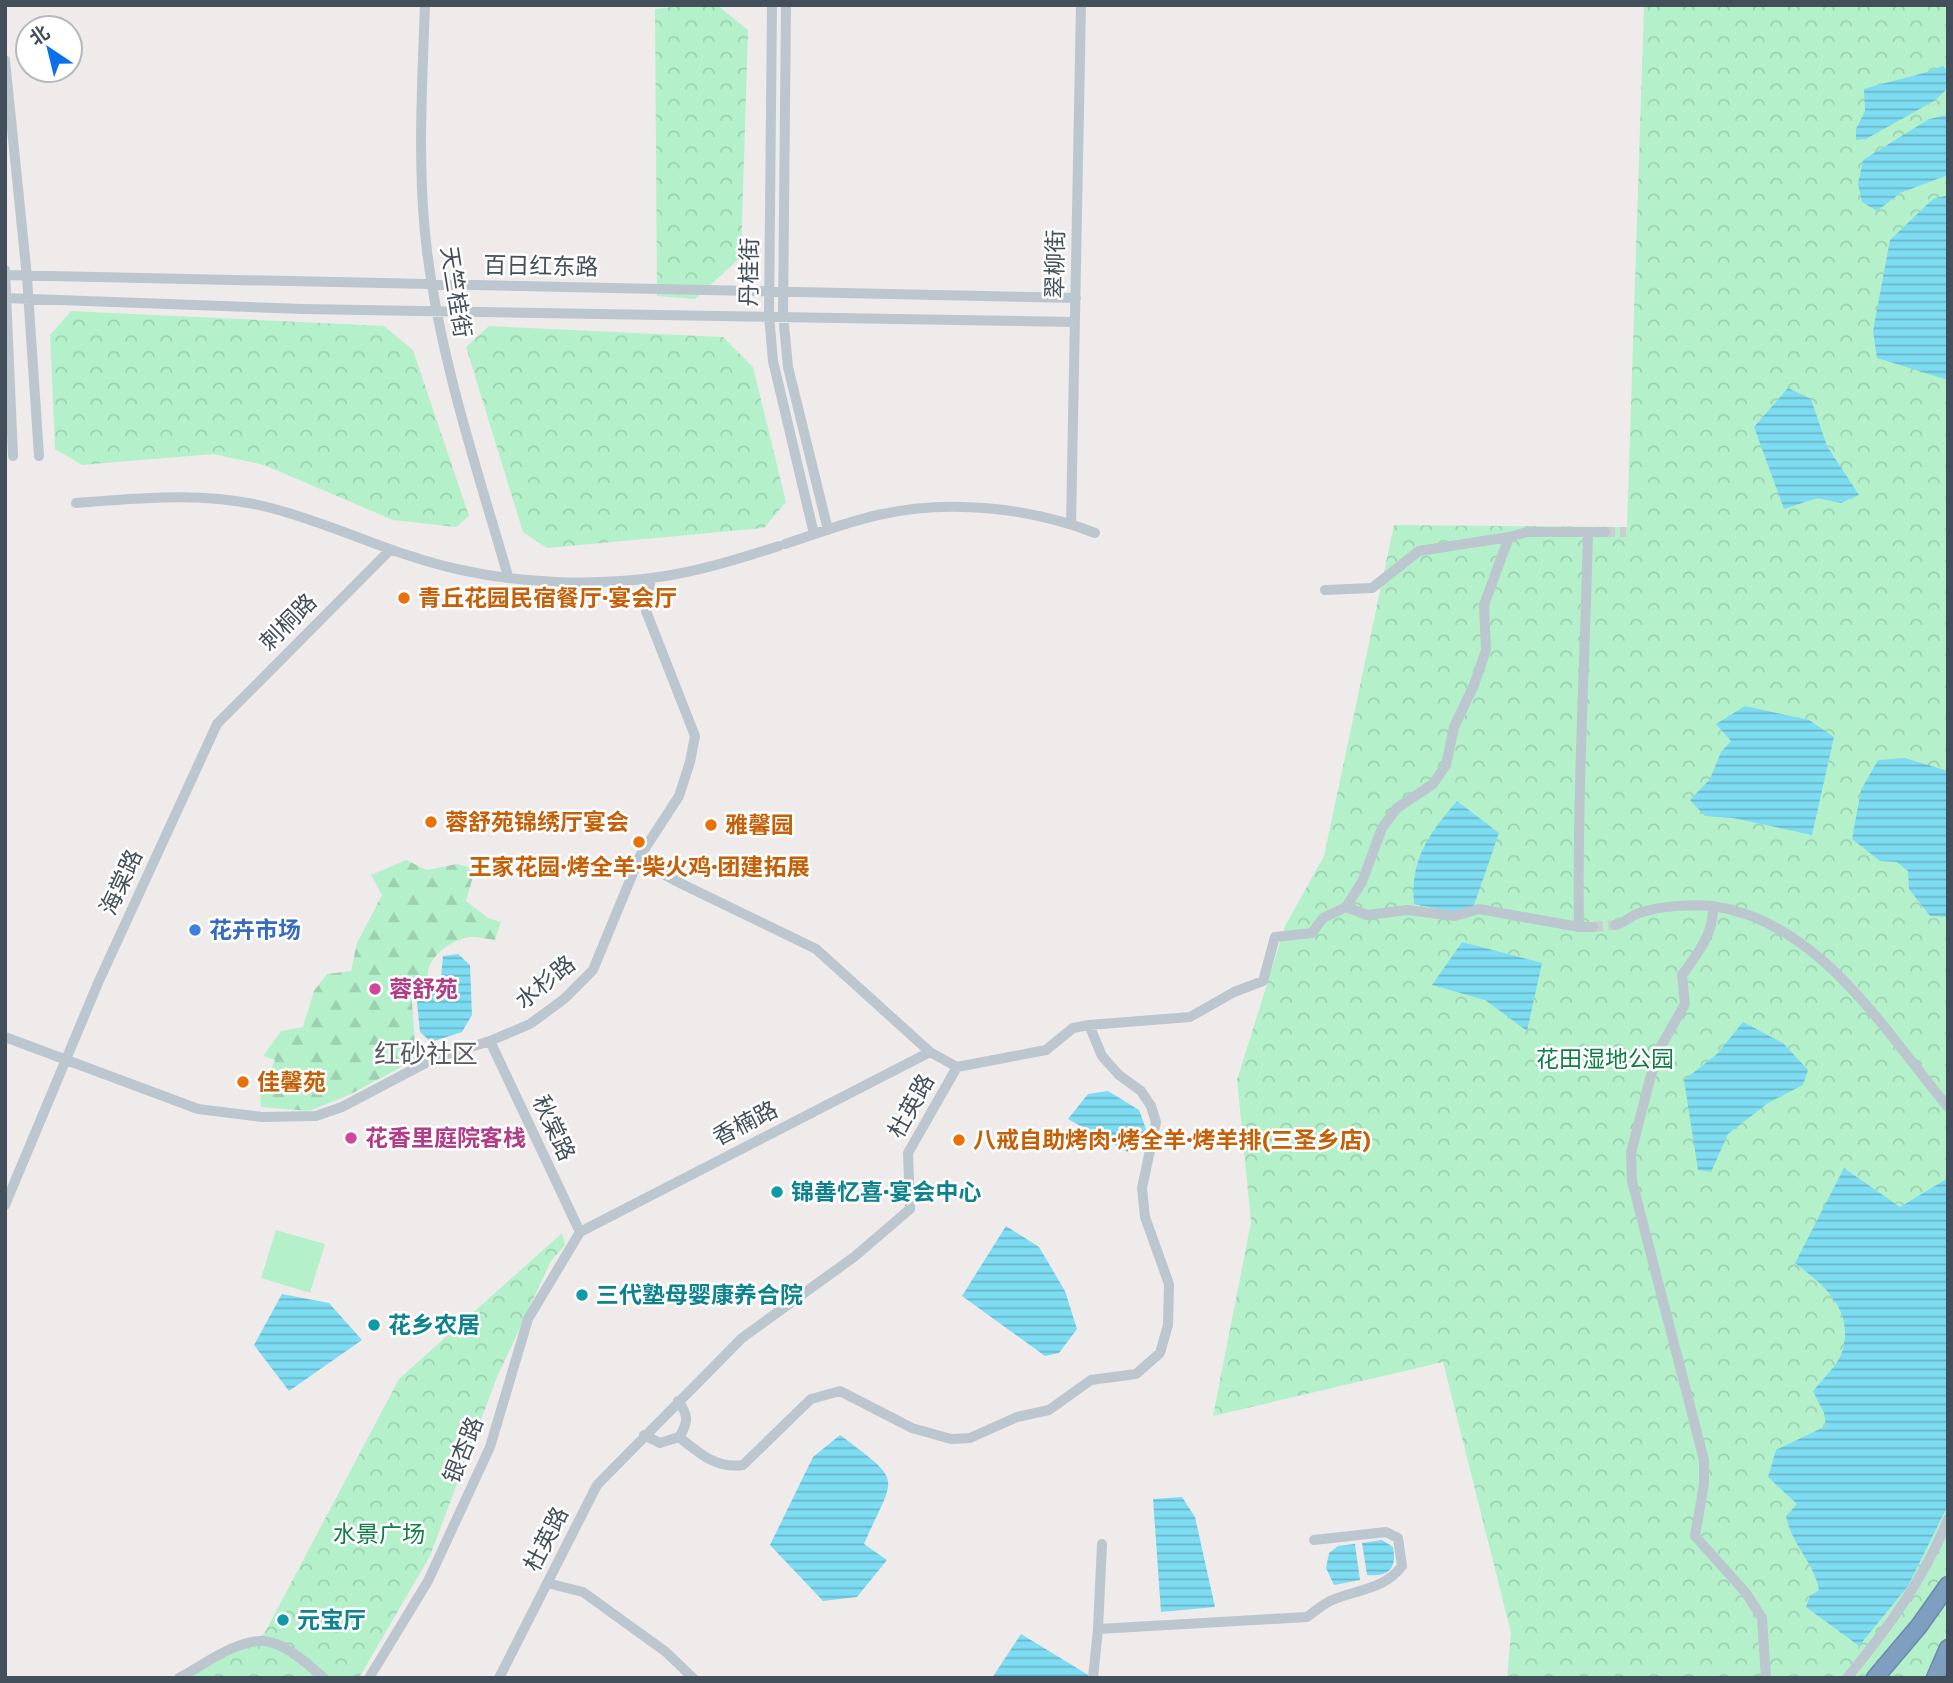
<svg xmlns="http://www.w3.org/2000/svg" width="1953" height="1683" font-family="'Work Sans','Noto Sans SC',sans-serif">
<style>
.grass{fill:#b4f1cb}
.forest{fill:url(#forest-firs)}
.park{fill:url(#park-crowns)}
.water{fill:url(#water-rules)}
.lines{fill:none;stroke-linecap:round;stroke-linejoin:round}
.minor-tunnel{stroke:#cdccce;stroke-width:10;stroke-dasharray:10 5;stroke-linecap:butt}
.highway-casing{stroke:#6a8aab;stroke-width:19}
.minor{stroke:#bbc6cf;stroke-width:10}
.highway{stroke:#7e9fbf;stroke-width:16}
.food-dot{fill:#e8710a;stroke:#fff;stroke-width:2.5}
.shop-dot{fill:#3f7fe0;stroke:#fff;stroke-width:2.5}
.hotel-dot{fill:#d1479c;stroke:#fff;stroke-width:2.5}
.culture-dot{fill:#0f9aa8;stroke:#fff;stroke-width:2.5}
.labels{text-anchor:middle;stroke-width:5;stroke-linejoin:round;paint-order:stroke}
.street-label{font-size:23px;fill:#434f5a;stroke:#fff}
.food-label{font-size:23px;font-weight:bold;fill:#c56008;stroke:#fff;text-anchor:start}
.shop-label{font-size:23px;font-weight:bold;fill:#366cbe;stroke:#fff;text-anchor:start}
.hotel-label{font-size:23px;font-weight:bold;fill:#b23c85;stroke:#fff;text-anchor:start}
.park-label{font-size:23px;fill:#107f45;stroke:#fff}
.culture-label{font-size:23px;font-weight:bold;fill:#0d838f;stroke:#fff;text-anchor:start}
.quarter-label{font-size:26px;fill:#585c61;stroke:#fff}
</style>
<defs>
<pattern id="forest-firs" width="22" height="20" patternUnits="userSpaceOnUse" patternTransform="scale(1.75)"><rect width="22" height="20" fill="#b4f1cb"/><path d="M5 1l3.5 6h-7zM16 11l3.5 6h-7z" fill="#9cd0b1"/></pattern>
<pattern id="park-crowns" width="20" height="18" patternUnits="userSpaceOnUse" patternTransform="scale(1.75)"><rect width="20" height="18" fill="#b4f1cb"/><path d="M2 6a3 3 0 1 1 6 0M12 15a3 3 0 1 1 6 0" fill="none" stroke="#9cd0b1"/></pattern>
<pattern id="water-rules" width="6" height="5" patternUnits="userSpaceOnUse" patternTransform="scale(1.75)"><rect width="6" height="5" fill="#7edcf2"/><path d="M0 2.5h6" fill="none" stroke="#69b5c7"/></pattern>
</defs>
<rect width="100%" height="100%" fill="#efebeb"/>
<path class="grass" d="M276,1230L325,1244L310,1293L261,1278Z"/>
<path class="forest" d="M406,860L427,870L457,864L475,869L466,901L488,918L501,922L495,940C487,939 479,937 471,937C454,938 426,957 428,976L411,988L416,1059L349,1095L309,1111L261,1107L260,1094L275,1060L263,1056L281,1031L303,1027L314,991L327,974L351,971L357,943L382,895L371,875Z"/>
<path class="park" d="M688,5H717L748,30L741,257L695,299L657,296L655,9Z
M1644,5H1948V1678H1507L1511,1633L1443,1362L1213,1416L1251,1222L1237,1080L1285,926L1324,856L1394,525L1627,527Z
M71,311L384,326L413,350L469,516L456,527L393,520L264,465L213,454L82,465L55,449L50,335Z
M489,326L723,337L753,367L786,502L764,528L547,548L523,532L466,347Z
M562,1233L565,1245L551,1261L497,1377L430,1556L359,1678H188L264,1634L399,1379Z"/>
<path class="water" d="M1943,66L1948,71L1945,91L1934,101L1866,139L1856,140V129L1865,111L1864,89C1891,80 1917,77 1943,66Z
M1948,115V175L1900,193L1877,211L1862,202L1858,184L1863,160L1929,119Z
M1948,195V380L1877,358L1873,331L1890,240L1933,199Z
M1788,388L1811,399L1827,446L1859,495L1841,503L1817,498L1784,509L1754,427Z
M1745,706L1809,720L1834,737L1812,835L1733,818L1705,816L1690,800L1710,779L1721,752L1731,741L1716,724Z
M1905,758L1948,771V917L1930,916L1909,889L1908,871L1897,862L1880,861L1852,839L1861,790L1878,760Z
M1457,801L1499,833L1473,908L1455,912L1414,904C1410,859 1429,834 1457,801Z
M1462,942L1542,963L1527,1031L1485,1000L1432,985Z
M458,954L470,965L472,1015L462,1032L431,1042L420,1032L416,993L441,978L443,956Z
M1743,1022L1783,1043L1808,1070L1803,1085L1768,1103L1728,1134L1711,1172L1698,1170L1684,1080L1717,1054Z
M1108,1091L1139,1110L1146,1129L1128,1152L1068,1119L1088,1094Z
M1844,1168L1900,1207L1948,1178V1505L1908,1586L1859,1646L1806,1607L1810,1596L1819,1590C1814,1562 1791,1544 1786,1516L1797,1504L1768,1477L1776,1450L1826,1426L1824,1413L1813,1391C1822,1380 1838,1365 1842,1352C1855,1310 1824,1285 1795,1263Z
M1006,1226L1039,1247L1065,1291L1077,1329L1059,1353L1045,1356L962,1296Z
M282,1294L329,1303L362,1340L289,1391L254,1345Z
M840,1435C905,1484 895,1473 864,1544L887,1560L857,1597L823,1601L770,1545L813,1457Z
M1182,1497L1195,1517L1215,1607L1161,1612L1153,1499Z
M1382,1540L1393,1547C1397,1569 1389,1577 1367,1575L1362,1543Z
M1355,1544L1360,1580L1334,1585L1326,1568L1329,1553L1338,1546Z
M1021,1634L1090,1676L1089,1678H992Z"/>
<g class="lines">
<path class="minor-tunnel" d="M1605,532H1626
M1593,927L1615,925"/>
<g class="highway-casing">
<path id="highway" d="M1875,1678L1919,1626L1948,1585
M1935,1678L1948,1648"/>
</g>
<path class="minor" d="M425,5C422,86 417,171 427,251C441,362 477,469 508,576
M772,5L769,315L773,361L814,534
M786,5L783,315L788,367L828,530
M5,60L27,277L39,456
M5,270L13,456
M5,275L1076,298
M5,298L303,309L1075,322
M76,503C140,498 208,491 271,508C336,525 395,556 461,570C521,583 591,586 651,578C694,573 738,559 779,546
M1071,524L1081,5
M1588,532C1585,664 1577,795 1579,927H1593
M785,544C815,534 847,522 878,515C947,499 1029,507 1095,533
M1325,590L1372,588L1419,551L1509,537
M1713,906C1714,934 1698,953 1682,975L1685,1004L1660,1048L1650,1079L1631,1153L1632,1181L1704,1460V1484L1695,1536L1746,1593L1762,1618L1766,1678
M1346,907L1367,915L1407,910L1455,916L1479,909L1579,927
M1615,925C1625,923 1630,916 1639,913C1659,906 1692,904 1713,906C1820,921 1885,1032 1948,1107
M5,1037L198,1109L262,1117L316,1116L342,1107L435,1058L490,1041L530,1024L564,999L593,970L640,856L679,796L690,762L695,736L646,611L651,578
M490,1041L580,1232
M957,1067L1046,1050L1073,1028L1089,1025L1190,1017L1234,992L1263,981L1275,937L1312,933L1323,918L1346,907L1362,882L1382,828L1397,808L1433,784L1446,765L1454,727L1474,685L1486,650L1484,605L1509,537L1527,532H1605
M5,1205L98,983L217,724L389,551
M644,1435L660,1443L679,1437C689,1422 688,1414 678,1401
M679,1437C699,1453 716,1469 743,1465L811,1399L840,1391L912,1428L951,1439L970,1438L1017,1417L1049,1410L1091,1380L1136,1374L1160,1353L1168,1325L1169,1284L1145,1217L1142,1188L1156,1122L1151,1106L1141,1091L1119,1075L1102,1056L1089,1025
M547,1583L583,1592L666,1652L693,1678
M1098,1629L1102,1544
M179,1678C202,1666 237,1639 264,1641C286,1643 308,1665 324,1678
M369,1678L428,1581L490,1447L528,1319L580,1232L930,1052
M499,1678L597,1485L742,1338L854,1257L910,1209L908,1153L957,1067L930,1052L816,949L682,884L652,868L640,856
M1093,1678L1098,1629L1307,1617C1314,1612 1322,1605 1330,1601C1356,1589 1383,1591 1402,1566L1398,1538L1386,1532L1314,1540
M1847,1678C1888,1628 1924,1579 1948,1519"/>
<use href="#highway" class="highway"/>
</g>
<g class="food-dot">
<circle cx="404" cy="598" r="7"/>
<circle cx="431" cy="822" r="7"/>
<circle cx="711" cy="825" r="7"/>
<circle cx="639" cy="842" r="7"/>
<circle cx="243" cy="1082" r="7"/>
<circle cx="959" cy="1140" r="7"/>
</g>
<circle class="shop-dot" cx="195" cy="930" r="7"/>
<g class="hotel-dot">
<circle cx="375" cy="989" r="7"/>
<circle cx="351" cy="1138" r="7"/>
</g>
<g class="culture-dot">
<circle cx="777" cy="1192" r="7"/>
<circle cx="582" cy="1295" r="7"/>
<circle cx="374" cy="1325" r="7"/>
<circle cx="283" cy="1620" r="7"/>
</g>
<g class="labels">
<g class="street-label">
<text transform="translate(1055 264) rotate(-89)" y="8">翠柳街</text>
<text transform="translate(541 266) rotate(1)" y="8">百日红东路</text>
<text transform="translate(749 272) rotate(-89)" y="8">丹桂街</text>
<text transform="translate(456 292) rotate(81)" y="8">天竺桂街</text>
<text transform="translate(288 622) rotate(-45)" y="8">刺桐路</text>
<text transform="translate(121 882) rotate(-65)" y="8">海棠路</text>
<text transform="translate(545 982) rotate(-39)" y="8">水杉路</text>
<text transform="translate(911 1106) rotate(-61)" y="8">杜英路</text>
<text transform="translate(745 1123) rotate(-27)" y="8">香楠路</text>
<text transform="translate(554 1128) rotate(65)" y="8">秋棠路</text>
<text transform="translate(463 1450) rotate(-68)" y="8">银杏路</text>
<text transform="translate(546 1539) rotate(-63)" y="8">杜英路</text>
</g>
<g class="food-label">
<text x="418" y="606">青丘花园民宿餐厅·宴会厅</text>
<text x="445" y="830">蓉舒苑锦绣厅宴会</text>
<text x="725" y="833">雅馨园</text>
<text x="639" y="875" text-anchor="middle">王家花园·烤全羊·柴火鸡·团建拓展</text>
<text x="257" y="1090">佳馨苑</text>
<text x="973" y="1148">八戒自助烤肉·烤全羊·烤羊排(三圣乡店)</text>
</g>
<g class="shop-label">
<text x="209" y="938">花卉市场</text>
</g>
<g class="hotel-label">
<text x="389" y="997">蓉舒苑</text>
<text x="365" y="1146">花香里庭院客栈</text>
</g>
<g class="park-label">
<text x="1605" y="1067">花田湿地公园</text>
<text x="379" y="1542">水景广场</text>
</g>
<g class="culture-label">
<text x="791" y="1200">锦善忆喜·宴会中心</text>
<text x="596" y="1303">三代塾母婴康养合院</text>
<text x="388" y="1333">花乡农居</text>
<text x="297" y="1628">元宝厅</text>
</g>
<g class="quarter-label">
<text x="426" y="1063">红砂社区</text>
</g>
</g>
<rect width="1953" height="1683" fill="none" stroke="#434f5a" stroke-width="14"/>
<g transform="translate(49 49) rotate(325)"><circle r="33" fill="#ffffff" stroke="#b4b9bd" stroke-width="2"/>
<path d="M0-5L12 26L0 18L-12 26Z" fill="#0c70e8"/>
<text y="-10" font-size="19" font-weight="bold" text-anchor="middle" fill="#434f5a">北</text>
</g>
</svg>
